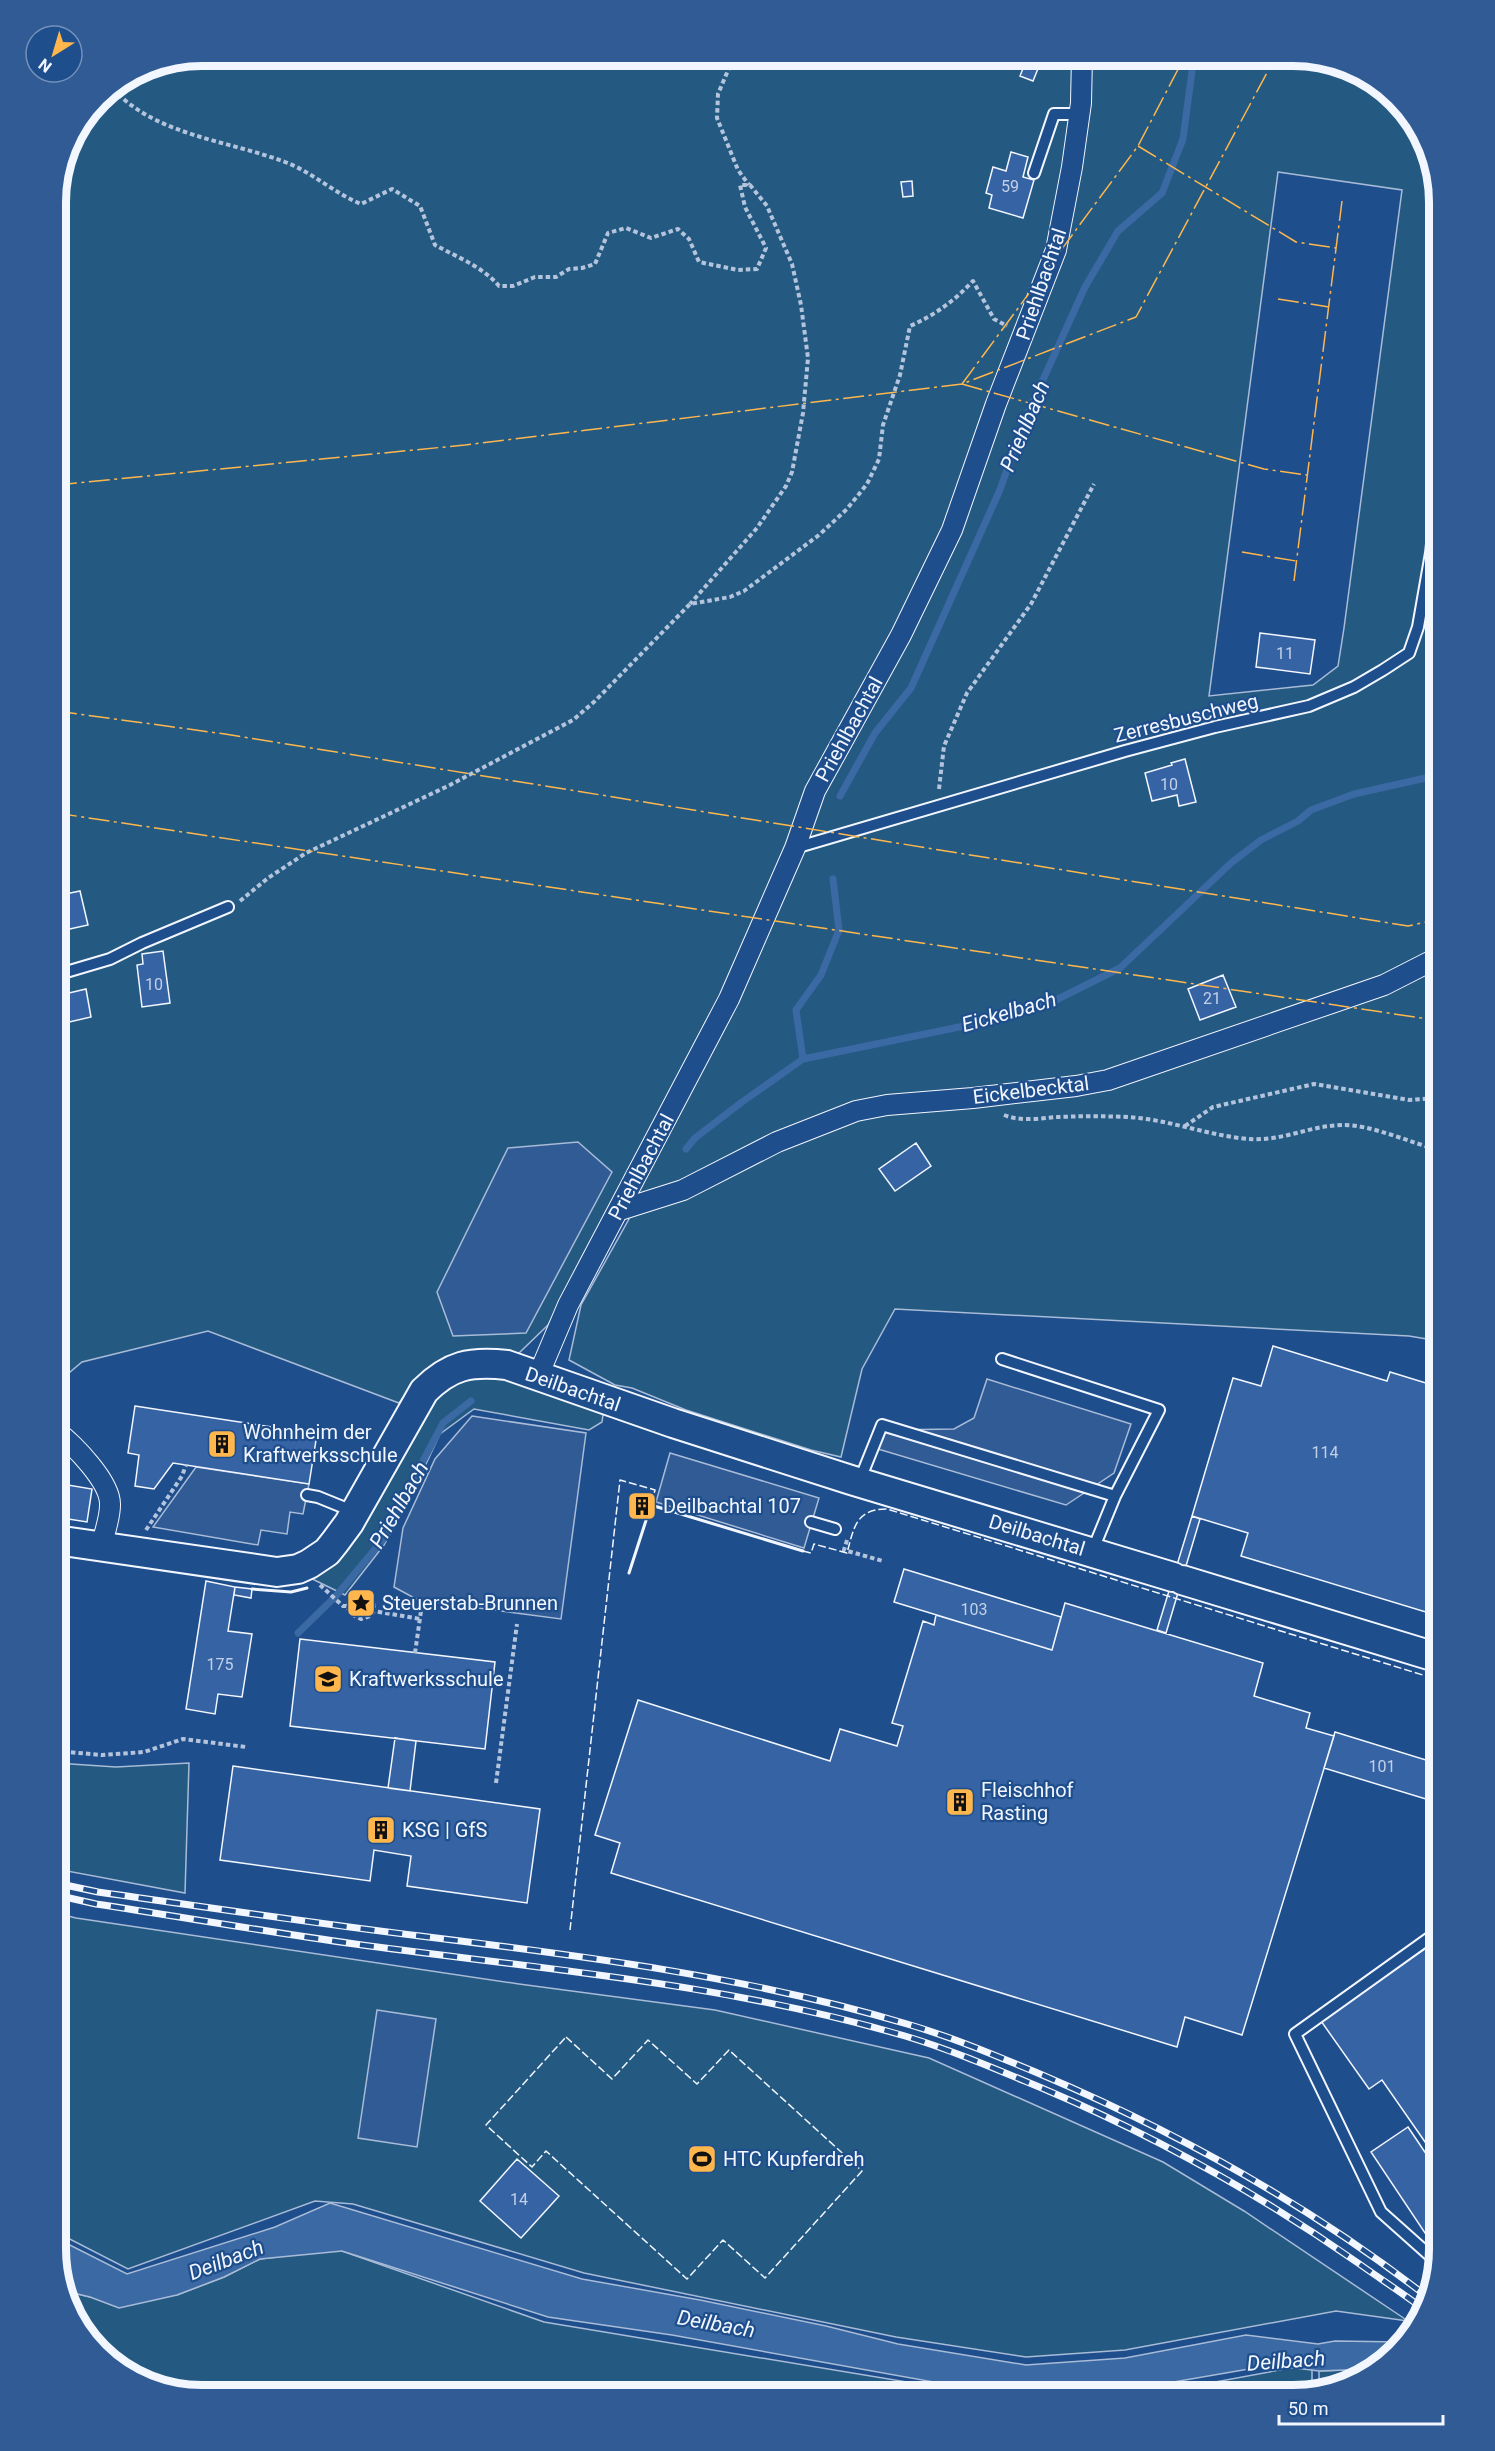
<svg xmlns="http://www.w3.org/2000/svg" width="1495" height="2451" font-family="Roboto,sans-serif">
<style>
.green{fill:#245a82;stroke:#a8bbd7;stroke-width:1.5;fill-rule:evenodd}
.parking{fill:#305b95;stroke:#a8bbd7;stroke-width:1.5}
.water{fill:#3b69a3;stroke:#a8bbd7;stroke-width:1.5}
.lines{fill:none;stroke-linecap:round;stroke-linejoin:round}
.stream{stroke:#3b69a3;stroke-width:7}
.building{fill:#3563a3;stroke:#f2f6ff;stroke-width:1.5}
.lane-casing{stroke:#f2f6ff;stroke-width:14}
.street-casing{stroke:#f2f6ff;stroke-width:22}
.secondary-casing{stroke:#f2f6ff;stroke-width:32}
.path{stroke:#b3c4dc;stroke-width:4;stroke-dasharray:4.5 3;stroke-linecap:butt}
.lane{stroke:#1f4e8c;stroke-width:10}
.street{stroke:#1f4e8c;stroke-width:20}
.secondary{stroke:#1f4e8c;stroke-width:28}
.rail-casing{stroke:#f2f6ff;stroke-width:7}
.rail{stroke:#1f4e8c;stroke-width:4.5;stroke-dasharray:14;stroke-linecap:butt}
.fence{stroke:#f2f6ff;stroke-width:1.5;stroke-dasharray:8 3;stroke-linecap:butt}
.wall{stroke:#f2f6ff;stroke-width:3}
.power{stroke:#ffb74d;stroke-width:1.5;stroke-dasharray:21 4.5 3 4.5;stroke-linecap:butt}
.labels{text-anchor:middle;stroke-width:4.5;stroke-linejoin:round;paint-order:stroke}
.number-label{font-size:16px;fill:#c3d1e8}
.street-label{font-size:20px;fill:#f2f6ff;stroke:#1f4e8c}
.poi-label{font-size:20px;fill:#f2f6ff;stroke:#1f4e8c;text-anchor:start}
.water-label{font-size:21px;font-style:italic;fill:#f2f6ff;stroke:#1f4e8c}
.rim{fill:none;stroke:#f2f6ff;stroke-width:8}
</style>
<rect width="100%" height="100%" fill="#1f4e8c"/>
<path class="green" d="M202,56H1303L1374,80L1424,137L1439,202V1341L1409,1336L895,1309L862,1369L841,1457L811,1450L686,1410L632,1388L615,1385L569,1360L581,1305L629,1219L612,1207L548,1325L519,1353L451,1363L422,1374L399,1403L208,1331L82,1362L56,1384V193L67,146L99,98L146,67ZM1278,172L1402,190L1344,628L1338,666L1313,685L1209,696Z
M483,1366L604,1407L602,1422L589,1430L474,1409L440,1434L412,1494L384,1545L345,1595L298,1572L426,1397Z
M56,1763L116,1767L189,1763L185,1893L56,1869Z
M56,1913L76,1918L519,1984L715,2010L929,2058L1163,2162L1244,2211L1408,2321L1336,2311L1125,2350L1026,2357L896,2337L584,2273L353,2204L315,2201L128,2269L56,2232Z
M325,2251H342L544,2322L985,2395H193L121,2371L71,2314L65,2291L90,2297L177,2295L224,2277L260,2259Z
M1312,2364V2391L1293,2395H1145Z
M1371,2369L1358,2380L1319,2389V2371Z"/>
<path class="parking" d="M578,1142L612,1172L526,1333L453,1336L437,1292L508,1148Z
M987,1379L1131,1424L1114,1473L1066,1505L878,1449L886,1430L954,1429L974,1418Z
M472,1416L586,1433L561,1619L418,1600L394,1587L403,1528L435,1459Z
M670,1453L819,1498L804,1548L656,1502Z
M196,1467L309,1484L303,1514L290,1512L287,1534L261,1530L258,1545L153,1527Z
M377,2010L436,2019L417,2147L358,2138Z"/>
<path class="water" d="M330,2203L582,2279L700,2300L826,2326L898,2344L1026,2365L1125,2358L1246,2335L1318,2344L1335,2341L1402,2342L1371,2369L1319,2371L1272,2365L1133,2389L1063,2395H1006L672,2335L548,2317L342,2251L260,2259L224,2277L177,2295L119,2308L90,2297L65,2291L56,2249V2238L127,2274L275,2227Z"/>
<g class="lines">
<path class="stream" d="M840,796L875,733L911,688L999,492L1027,415L1085,287L1118,231L1162,193L1183,139L1194,56
M803,1059L796,1010L821,975L839,930L833,879
M686,1149L695,1138L742,1102L803,1059L969,1025L1048,1004L1120,968L1231,863L1261,840L1298,821L1311,810L1354,794L1439,775
M298,1633L336,1596L386,1536L412,1490L423,1461L443,1423L471,1401"/>
</g>
<path class="building" d="M1028,56H1043L1033,81L1020,76Z
M1011,152L1028,157L1023,177L1034,180L1023,218L989,208L992,195L986,193L993,167L1006,171Z
M912,181L913,196L903,197L901,182Z
M1260,633L1315,640L1310,674L1256,667Z
M1185,759L1196,802L1179,806L1177,795L1152,801L1145,773L1172,765L1171,763Z
M80,891L88,925L56,932V896Z
M163,951L170,1003L142,1007L137,965L143,964L142,954Z
M1223,975L1236,1007L1200,1020L1188,989Z
M86,989L91,1017L56,1025V996Z
M916,1143L931,1166L895,1191L879,1169Z
M1273,1346L1387,1381L1390,1372L1439,1387V1616L1241,1556L1248,1533L1192,1516L1233,1378L1261,1386Z
M135,1406L317,1434L309,1484L173,1463L154,1489L135,1486L139,1455L128,1453Z
M56,1483L92,1489L87,1522L56,1517Z
M1192,1516L1200,1519L1166,1633L1157,1630Z
M904,1569L1061,1617L1052,1650L894,1602Z
M206,1581L235,1587L228,1631L252,1634L242,1697L218,1694L215,1714L186,1709Z
M235,1587L252,1589L251,1598L234,1595Z
M1065,1603L1263,1663L1254,1696L1310,1713L1306,1728L1334,1736L1242,2035L1185,2017L1177,2047L611,1873L620,1843L595,1835L638,1700L830,1761L840,1729L897,1746L903,1726L892,1723L923,1621L934,1625L936,1615L1052,1650Z
M300,1639L495,1662L485,1749L290,1726Z
M1335,1732L1439,1764V1803L1324,1768Z
M395,1738L416,1741L410,1791L388,1788Z
M233,1766L540,1809L527,1903L407,1886L411,1856L374,1850L370,1881L220,1860Z
M1439,1939V2162L1382,2080L1369,2089L1321,2021Z
M1408,2127L1439,2173V2227L1427,2236L1371,2152Z
M517,2159L559,2196L521,2238L480,2201Z"/>
<g class="lines">
<g class="lane-casing">
<path id="lane" d="M1034,173L1054,114H1079
M795,848L1125,751L1215,727L1309,706L1354,687L1383,670L1409,653L1418,627L1431,553L1439,481
M56,975L110,959L142,943L228,907
M1002,1359L1159,1410L1115,1496L1092,1552
M859,1482L882,1425L1115,1496
M307,1495L318,1497L355,1512
M811,1522L835,1529
M1436,2261L1381,2212L1295,2034L1439,1931"/>
</g>
<g class="street-casing">
<path id="street" d="M620,1210L683,1190L777,1142L856,1111L887,1105L973,1098L1076,1086L1108,1080L1384,985L1439,957
M538,1376L568,1305L729,999L795,848L815,791L901,635L952,530L996,404L1056,250L1072,167L1081,103L1082,56
M56,1431C73,1444 111,1482 110,1505C110,1518 105,1532 101,1546"/>
</g>
<g class="secondary-casing">
<path id="secondary" d="M56,1540L277,1572L298,1569L309,1564L327,1552L335,1542L349,1523L424,1391C450,1365 470,1361 507,1365L673,1423L851,1480L1173,1577
M1182,1580L1439,1658"/>
</g>
<path class="path" d="M742,56L729,68L718,94L717,118L738,170L749,185
M113,89C157,136 227,140 285,162C312,172 334,193 361,204L392,189L420,206L435,245C457,257 483,267 499,286H513L535,277H556L569,269L582,268L595,264L608,233L626,228L651,238L678,229L689,239L699,262L738,270L757,269L766,248L745,207L740,185H750L767,206L792,264L801,305L808,358L803,413L792,472L786,486L757,528L690,604
M1427,647L1439,640
M939,789L944,746L967,693L1031,604L1094,484
M240,901L268,878L306,853L448,786L573,720L595,701L690,604L730,597L744,591L819,535L847,509L867,484L879,459L883,425L900,375L910,326C935,315 954,301 973,281L994,319L1007,326
M1004,1115C1021,1122 1041,1118 1058,1117C1081,1116 1104,1116 1127,1117C1165,1119 1201,1133 1239,1138C1280,1144 1305,1126 1342,1125C1370,1124 1411,1143 1439,1150
M1185,1126L1213,1107L1314,1084L1409,1100L1439,1098
M146,1530L182,1476L186,1465
M847,1540L844,1550L883,1561
M320,1585L343,1606H347L351,1614L361,1619L370,1616L374,1611L420,1619
M347,1606L359,1593L366,1594L373,1600L374,1611
M415,1653L421,1611
M56,1751L102,1755L144,1752L183,1739L246,1747
M496,1783L517,1624"/>
<use href="#lane" class="lane"/>
<use href="#street" class="street"/>
<use href="#secondary" class="secondary"/>
<g class="rail-casing">
<path id="rail" d="M56,1883L98,1892C205,1907 313,1923 420,1936C584,1956 749,1977 907,2024C952,2037 997,2056 1040,2074C1177,2132 1307,2204 1425,2295
M56,1895L96,1904C182,1917 268,1932 355,1944C540,1969 724,1983 905,2036C952,2050 998,2070 1044,2089C1155,2136 1259,2194 1358,2263C1379,2278 1401,2292 1422,2308"/>
</g>
<use href="#rail" class="rail"/>
<path class="fence" d="M803,1551L811,1553L814,1544L847,1553C854,1527 856,1509 887,1509L1439,1680
M570,1930L620,1480L655,1490L651,1505
M566,2037L612,2079L648,2040L697,2084L729,2050L862,2171L765,2278L723,2240L687,2279L546,2151L532,2167L486,2125Z"/>
<path class="wall" d="M629,1573L651,1505L803,1551
M252,1589L291,1592L307,1588"/>
<path class="power" d="M1138,146L1296,242L1336,248
M1278,299L1329,307
M962,384L1138,146L1185,56
M962,384L1264,469L1307,475
M56,485L465,445L962,384L1136,317L1276,56
M1242,552L1296,561
M1294,581L1342,201
M56,711L225,734L1408,926L1439,919
M56,813L1428,1019L1439,1017"/>
</g>
<defs>
<g id="building-square" transform="scale(1.5)"><rect x="-9" y="-9" width="18" height="18" rx="4" fill="#ffb74d" stroke="#1f4e8c"/><path d="M-4-6H4V6H1V3H-1V6H-4ZM-2.5-4.3h1.7v1.8h-1.7ZM.8-4.3h1.7v1.8H.8ZM-2.5-1h1.7V.8h-1.7ZM.8-1h1.7V.8H.8Z" fill="#111"/></g>
<g id="sight-square" transform="scale(1.5)"><rect x="-9" y="-9" width="18" height="18" rx="4" fill="#ffb74d" stroke="#1f4e8c"/><path d="M0-6L1.8-2.2L6-1.7L2.9 1.2L3.7 5.4L0 3.3L-3.7 5.4L-2.9 1.2L-6-1.7L-1.8-2.2Z" fill="#111"/></g>
<g id="school-square" transform="scale(1.5)"><rect x="-9" y="-9" width="18" height="18" rx="4" fill="#ffb74d" stroke="#1f4e8c"/><path d="M0-5L7-2L0 1L-7-2ZM-4 1L0 2.5L4 1V4Q0 6-4 4Z" fill="#111"/></g>
<g id="stadium-square" transform="scale(1.5)"><rect x="-9" y="-9" width="18" height="18" rx="4" fill="#ffb74d" stroke="#1f4e8c"/><path d="M0-5a6.5 5 0 1 0 0 10a6.5 5 0 1 0 0-10ZM-3.5-1.8h7v3.6h-7Z" fill="#111"/></g>
</defs>
<g fill-rule="evenodd">
<use href="#building-square" x="222" y="1444"/>
<use href="#building-square" x="642" y="1506"/>
<use href="#sight-square" x="361" y="1603"/>
<use href="#school-square" x="328" y="1679"/>
<use href="#building-square" x="960" y="1802"/>
<use href="#building-square" x="381" y="1830"/>
<use href="#stadium-square" x="702" y="2159"/>
</g>
<g class="labels">
<g class="number-label">
<text x="1010" y="192">59</text>
<text x="1285" y="659">11</text>
<text x="1169" y="790">10</text>
<text x="154" y="990">10</text>
<text x="1212" y="1004">21</text>
<text x="1325" y="1458">114</text>
<text x="974" y="1615">103</text>
<text x="220" y="1670">175</text>
<text x="1382" y="1772">101</text>
<text x="519" y="2205">14</text>
</g>
<g class="street-label">
<text transform="translate(1041 284) rotate(-71)" y="7">Priehlbachtal</text>
<text transform="translate(1186 718) rotate(-14)" y="7">Zerresbuschweg</text>
<text transform="translate(849 729) rotate(-61)" y="7">Priehlbachtal</text>
<text transform="translate(1031 1090) rotate(-7)" y="7">Eickelbecktal</text>
<text transform="translate(641 1167) rotate(-62)" y="7">Priehlbachtal</text>
<text transform="translate(573 1389) rotate(19)" y="7">Deilbachtal</text>
<text transform="translate(1037 1535) rotate(17)" y="7">Deilbachtal</text>
</g>
<g class="poi-label">
<text x="243" y="1439">Wohnheim der<tspan x="243" dy="23">Kraftwerksschule</tspan></text>
<text x="663" y="1513">Deilbachtal 107</text>
<text x="382" y="1610">Steuerstab-Brunnen</text>
<text x="349" y="1686">Kraftwerksschule</text>
<text x="981" y="1797">Fleischhof<tspan x="981" dy="23">Rasting</tspan></text>
<text x="402" y="1837">KSG | GfS</text>
<text x="723" y="2166">HTC Kupferdreh</text>
</g>
<g class="water-label">
<text transform="translate(1025 426) rotate(-67)" y="7">Priehlbach</text>
<text transform="translate(1009 1012) rotate(-16)" y="7">Eickelbach</text>
<text transform="translate(399 1505) rotate(-60)" y="7">Priehlbach</text>
<text transform="translate(226 2260) rotate(-21)" y="7">Deilbach</text>
<text transform="translate(716 2324) rotate(10)" y="7">Deilbach</text>
<text transform="translate(1286 2361) rotate(-4)" y="7">Deilbach</text>
</g>
</g>
<path d="M0 0H1495V2451H0ZM202 66H1293A136 136 0 0 1 1429 202V2249A136 136 0 0 1 1293 2385H202A136 136 0 0 1 66 2249V202A136 136 0 0 1 202 66Z" fill="#305b95" fill-rule="evenodd"/>
<path class="rim" d="M202 66H1293A136 136 0 0 1 1429 202V2249A136 136 0 0 1 1293 2385H202A136 136 0 0 1 66 2249V202A136 136 0 0 1 202 66Z"/>
<g transform="translate(54 54) rotate(217)"><circle r="28" fill="#1f4e8c" stroke="#7391ba" stroke-width="1.5"/>
<path d="M0-4.5L10 22L0 15L-10 22Z" fill="#ffb74d"/>
<text y="-9" font-size="16" font-weight="bold" text-anchor="middle" fill="#f2f6ff">N</text>
</g>
<path d="M1279 2415v9h164v-9" fill="none" stroke="#f2f6ff" stroke-width="3"/>
<text x="1288" y="2415" font-size="18" fill="#f2f6ff" stroke="#1f4e8c" stroke-width="4.5" paint-order="stroke">50 m</text>
</svg>
